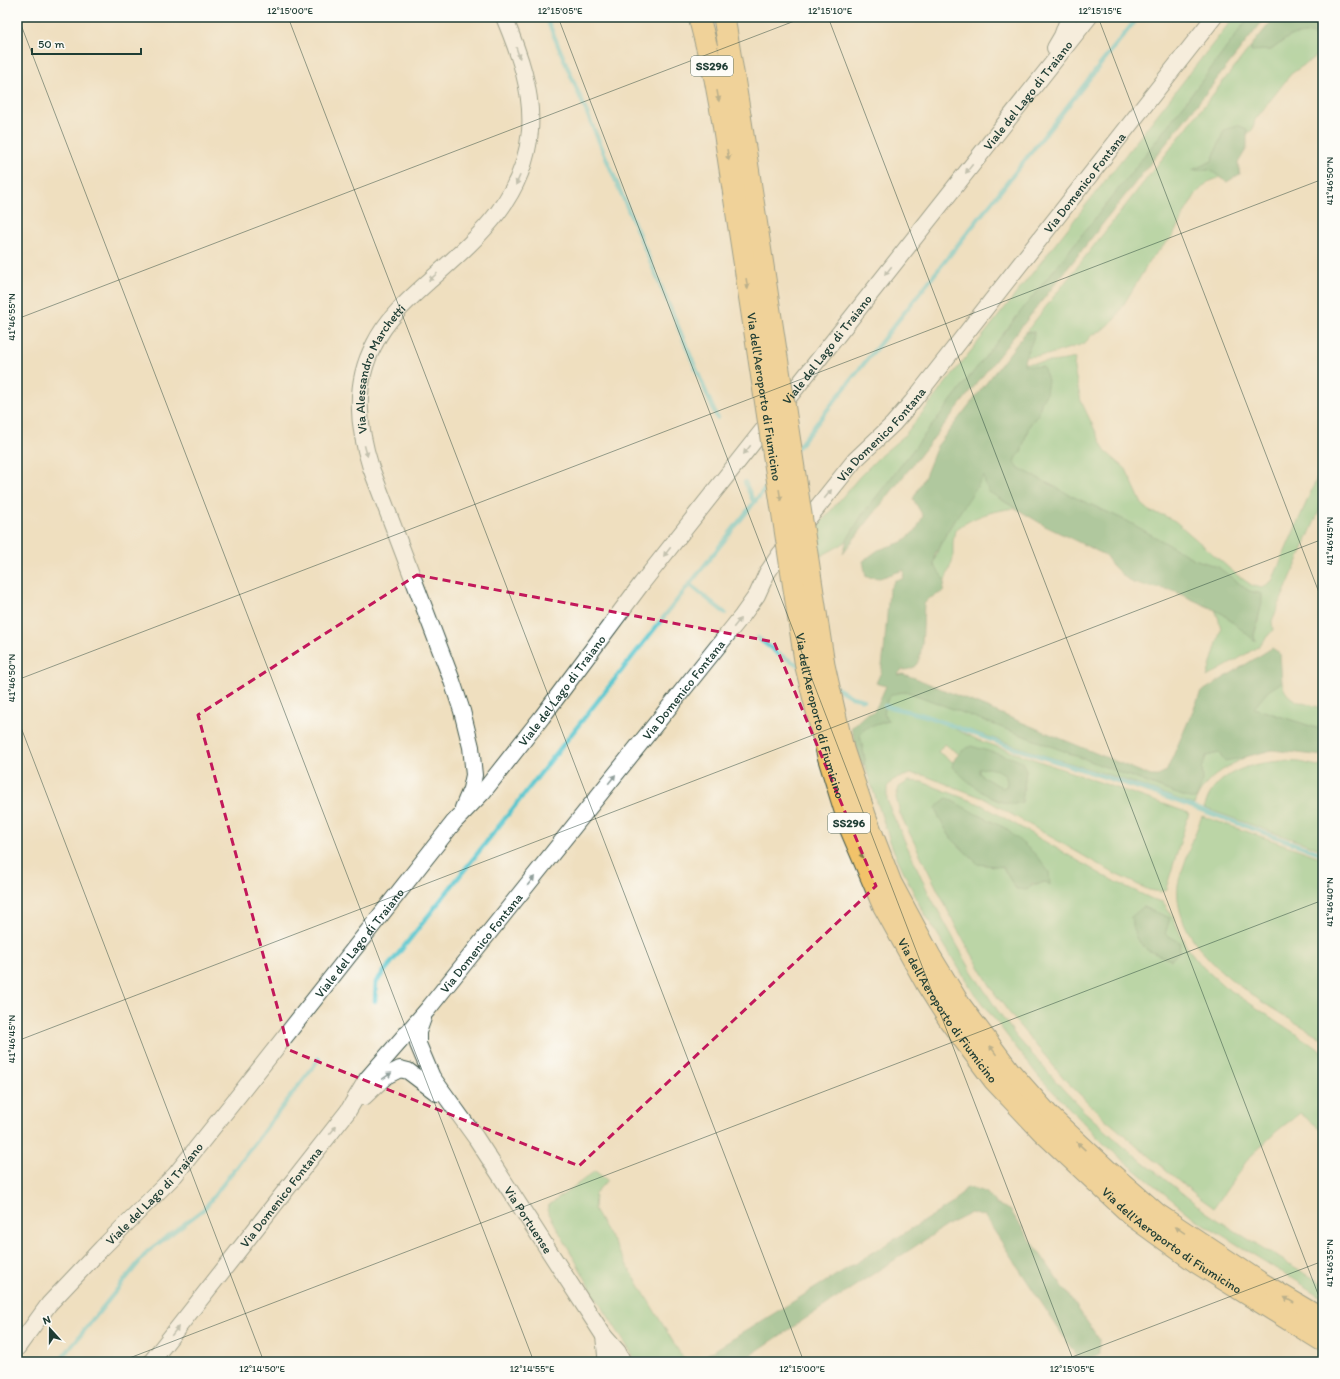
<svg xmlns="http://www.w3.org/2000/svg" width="1340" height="1379" font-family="Itim,sans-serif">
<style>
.green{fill:#7cc988;stroke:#4e835e;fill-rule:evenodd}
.forest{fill:#65ad74;stroke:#427554;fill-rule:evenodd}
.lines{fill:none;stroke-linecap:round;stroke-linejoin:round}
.stream{stroke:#59c6ce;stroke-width:4.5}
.tertiary-casing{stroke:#3e5549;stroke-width:18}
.primary-casing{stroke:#3e5549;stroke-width:23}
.tertiary{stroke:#fff;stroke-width:16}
.primary{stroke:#f2c36a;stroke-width:21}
.primary-bridge-casing{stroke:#3e5549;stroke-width:23;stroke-linecap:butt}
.primary-bridge{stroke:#f2c36a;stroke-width:21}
.oneway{fill:#8f9e9a}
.oneway2{fill:#7e794c}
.marked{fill:none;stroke:#c2185b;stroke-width:3;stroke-dasharray:8 5;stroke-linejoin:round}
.ticks{fill:none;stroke:#1f3d34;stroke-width:1;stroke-opacity:0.45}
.labels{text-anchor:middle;stroke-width:3;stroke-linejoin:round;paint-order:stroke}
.shield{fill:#fdfcf7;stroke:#62766e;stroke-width:1}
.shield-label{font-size:12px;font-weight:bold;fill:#1f3d34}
.street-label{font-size:13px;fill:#1f3d34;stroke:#fdfcf7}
.neatline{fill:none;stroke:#1f3d34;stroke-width:1.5}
.ticks-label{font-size:10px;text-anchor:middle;fill:#1f3d34}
</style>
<rect width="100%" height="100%" fill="#fdfcf7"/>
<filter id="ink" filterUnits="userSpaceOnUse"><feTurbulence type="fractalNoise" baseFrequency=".025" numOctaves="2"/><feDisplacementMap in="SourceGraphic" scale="8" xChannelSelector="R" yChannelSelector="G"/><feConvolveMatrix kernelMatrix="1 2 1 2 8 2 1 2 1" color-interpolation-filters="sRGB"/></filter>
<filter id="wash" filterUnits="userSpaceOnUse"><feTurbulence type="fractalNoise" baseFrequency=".012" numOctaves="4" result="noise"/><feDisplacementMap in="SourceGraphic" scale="16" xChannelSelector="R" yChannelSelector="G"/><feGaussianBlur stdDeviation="0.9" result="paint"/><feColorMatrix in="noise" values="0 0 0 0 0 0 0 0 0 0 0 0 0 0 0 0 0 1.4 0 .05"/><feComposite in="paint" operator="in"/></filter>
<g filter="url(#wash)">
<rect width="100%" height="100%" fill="#efdfbf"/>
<path class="green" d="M1234,17H1249C1177,117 1099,213 1022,310C968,378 916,447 862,515L847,540L841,545L821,556L817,527L860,476L880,456L904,436Z
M1312,33L1315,38L1323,39V52L1291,74L1255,120L1253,129L1247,135V129L1224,130L1212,161L1193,170H1210L1221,177L1208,182L1196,194L1184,214L1173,236L1151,259L1115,319L1101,331L1092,335L1084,344L1047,355L1024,357C1028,349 1034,341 1034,332H1026L1251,46V50H1271L1290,36Z
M1075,358L1074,369L1081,401L1105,451L1126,469L1142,504L1151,512L1163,515L1175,521L1237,575L1253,586L1262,588L1272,581L1323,464V502L1272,621L1273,630L1259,646L1235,661L1207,677L1221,629L1218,617L1215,610L1223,614L1255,640L1254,635L1258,623L1262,594L1249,591L1218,567L1194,559L1127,521L1074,497L1017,467L1014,462L1016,457L1021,452L1029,426L1039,413L1041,403L1046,394L1024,365V363C1042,363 1058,362 1075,358Z
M984,475L997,497L1015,508C992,511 974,516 955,530L953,542V559L945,581L934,565C938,537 968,499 984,475Z
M1282,682C1286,703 1305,703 1323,708V730L1254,708L1268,691Z
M909,692L1174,793L1203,781L1202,769L1206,756L1219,753L1224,761L1250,755C1226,767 1204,778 1194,805L1122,779L1043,755L972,731L955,729L978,740L1189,813L1166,889L1160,892L1149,890L1115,874L983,798L923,775L910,774L893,780L887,787V799L891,811L929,894L971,970L996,1008L1016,1036L1062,1088L1084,1111L1123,1146L1206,1212L1251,1241L1323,1284V1298L1193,1217L1106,1146L1039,1077L974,993L920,906L892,847L864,763L865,760L860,734L866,728L888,721L884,714L887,699L894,693ZM944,744L959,754L963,750L1026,771L1022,802C1018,803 1013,805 1010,804C988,800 969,782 953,767V762L938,752Z
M1282,761L1300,762L1323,767V850L1204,808C1206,804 1207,798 1210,794C1225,769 1255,763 1282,761Z
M979,768C992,767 1008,769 1007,785L1003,788L988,780L979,773Z
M909,781L922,782L982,805L1106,877L1152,899L1163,902L1171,913L1186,946L1203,967L1224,986L1323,1052V1131L1300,1113L1277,1131L1248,1159L1214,1208L1200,1198L1105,1119L1068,1083L1017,1023L995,994L956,927L900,814L896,797L899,787ZM936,808L980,816L1005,828L1049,885L1046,882L1016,889L1002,867L978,864L951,838L939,818ZM1143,907L1170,918L1165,934L1171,960L1147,950L1136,938Z
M1202,816L1323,858V1039C1311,1031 1299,1025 1286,1017C1242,990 1172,945 1178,885C1179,879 1181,873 1183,868C1189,850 1195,833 1202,816Z
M595,1171L607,1180L595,1194L594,1210L681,1355L688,1362H637L594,1294L547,1210L549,1205Z"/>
<path class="forest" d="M1249,17H1266L843,553L847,540L862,515C916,447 968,378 1022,310C1099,213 1177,117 1249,17Z
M1275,17H1323V39L1315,38L1312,33L1290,36L1271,50L1251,51V46Z
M1237,125L1247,129V148L1238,163L1240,174L1227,182L1210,170H1192L1212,161L1224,130Z
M1026,332H1034C1034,344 1024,352 1024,365L1043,367L1048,380L1046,394L1041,403L1039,413L1029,426L1021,452L1016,457L1014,462L1017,467L1074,497L1127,521L1194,559L1218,567L1249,591L1262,594V603L1254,635L1255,641L1223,614L1215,610L1171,590L1144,586L1133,583L1123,576L1112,565L1105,555L1045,526L989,492L985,484L984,476L950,527L935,554L934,565L945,581L943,592L930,598L924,604C923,617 924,656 916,665C913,669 907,670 902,670L897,675L903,674L915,678L1151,776H1158L1166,772L1201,692L1272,648L1280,653L1282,682L1268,691L1254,708L1323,730V756L1272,750L1237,759L1224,761L1219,753L1206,756L1202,769L1203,781L1196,799L1185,797L908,692C889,693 887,695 884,714L888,721L866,728L860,734L865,760L863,766L861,762L851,728L867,713L873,712L876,708L886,686L876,683L881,672L884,651L889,590L895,580L903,579L904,570L880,578L866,577L863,561L878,550L902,542L916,530L923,516L913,499L925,476L937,446Z
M971,746L1022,761L1026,771L1022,802C1018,803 1013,805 1010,804C987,800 969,782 952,767C953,757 962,750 971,746ZM987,768C999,770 1008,772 1007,786L1003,788L988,780L979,773V769Z
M947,798L980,816L1005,828L1035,854L1049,872L1050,885L1046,882L1032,884L1027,890L1016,889L1003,867L978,864L951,838L939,818L936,808L940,803Z
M1143,907L1170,918L1165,934L1180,942L1179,952L1171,960L1147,950L1136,938L1131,917Z
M967,1187L986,1192L996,1204L1010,1210L1099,1339V1354L1086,1360L1077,1357L985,1217L971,1213L949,1224L740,1362H700V1359L953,1203Z"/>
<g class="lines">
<path class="stream" d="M546,17L717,418
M798,447L1138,17
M745,482L754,503
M689,584L725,613
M758,638L777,653L800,666
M835,687L852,697L864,700
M885,706L923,715L1008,746L1146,790L1323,854
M375,1001L376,982L771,481
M59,1362L148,1251L204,1209L319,1059"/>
</g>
</g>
<g filter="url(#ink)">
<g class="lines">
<g class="tertiary-casing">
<g id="tertiary">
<path d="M1055,48L1062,36L1069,17"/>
<path id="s1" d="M463,808L471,789L474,775L471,747L462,711L451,678L371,468C358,427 353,384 374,345C386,320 406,302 427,283C475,240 524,201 530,131C533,91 519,53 504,17"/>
<path id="s2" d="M423,1018L418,1032V1044L432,1077L476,1138L604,1336L618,1352L623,1362"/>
<path d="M364,1097L386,1076L400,1069L408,1071L437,1093"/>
<path d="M604,1336L606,1355V1362"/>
<path id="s3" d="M17,1348L49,1304L102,1248L175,1175L239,1095L454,822L483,792L542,717L642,583L1089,17"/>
<path id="s4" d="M151,1362L348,1111L367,1079L428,1009L742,616L757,595L767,573L780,554L855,460L893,424L912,402L1214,17"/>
</g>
</g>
<g class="primary-casing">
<path id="primary" d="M699,17L715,79L722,117
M724,17L740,115"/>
</g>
<use href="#tertiary" class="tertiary"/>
<use href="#primary" class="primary"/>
<g class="primary-bridge-casing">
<g id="primary-bridge">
<path d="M740,115L824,665L843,749L866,818L891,883L930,956L960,1005L1010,1072L1050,1117L1109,1172L1157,1214L1261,1283L1323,1320"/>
<path id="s5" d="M722,117L806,667L828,756L851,830L883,905L926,983L950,1021L994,1080L1042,1131L1135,1218L1196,1262L1323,1341"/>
</g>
</g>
<use href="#primary-bridge" class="primary-bridge"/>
</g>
<defs><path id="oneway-solid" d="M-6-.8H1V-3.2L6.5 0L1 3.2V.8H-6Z"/></defs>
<g class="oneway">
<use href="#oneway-solid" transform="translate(518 53) rotate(71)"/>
<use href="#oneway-solid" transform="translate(969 169) rotate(128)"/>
<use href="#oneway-solid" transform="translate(518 180) rotate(114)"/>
<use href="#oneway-solid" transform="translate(888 271) rotate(128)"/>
<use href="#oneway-solid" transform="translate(433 277) rotate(138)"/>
<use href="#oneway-solid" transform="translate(747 450) rotate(128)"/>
<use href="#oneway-solid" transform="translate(366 451) rotate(75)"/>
<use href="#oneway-solid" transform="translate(828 494) rotate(-51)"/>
<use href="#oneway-solid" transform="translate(667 552) rotate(128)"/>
<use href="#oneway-solid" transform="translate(737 623) rotate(-51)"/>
<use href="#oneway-solid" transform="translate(612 779) rotate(-51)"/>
<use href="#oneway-solid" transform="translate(531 881) rotate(-51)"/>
<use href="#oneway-solid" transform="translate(387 1076) rotate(-34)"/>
<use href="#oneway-solid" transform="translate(333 1130) rotate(-52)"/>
<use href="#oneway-solid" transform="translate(175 1331) rotate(-52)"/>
</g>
<g class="oneway2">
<use href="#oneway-solid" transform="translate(718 96) rotate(80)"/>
<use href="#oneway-solid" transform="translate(728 155) rotate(81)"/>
<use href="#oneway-solid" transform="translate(747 284) rotate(81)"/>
<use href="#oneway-solid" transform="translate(780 495) rotate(81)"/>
<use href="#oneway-solid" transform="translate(861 853) rotate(67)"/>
<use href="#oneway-solid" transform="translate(993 1050) rotate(-126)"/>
<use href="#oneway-solid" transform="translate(1081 1146) rotate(-137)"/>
<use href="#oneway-solid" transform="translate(1180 1230) rotate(-146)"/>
<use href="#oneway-solid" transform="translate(1289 1300) rotate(-150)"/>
</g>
</g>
<path d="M0 0H1340V1379H0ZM417,575L774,642L876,886L579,1166L289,1050L198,715Z" fill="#efdfbf" fill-opacity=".55" fill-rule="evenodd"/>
<path class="marked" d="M417,575L774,642L876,886L579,1166L289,1050L198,715Z"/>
<path class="ticks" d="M18,17L534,1362M288,17L804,1362M558,17L1074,1362M828,17L1323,1307M1098,17L1323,603M17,319L805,17M17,680L1323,179M17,717L264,1362M17,1041L1323,539M119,1362L1323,900M1059,1362L1323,1261"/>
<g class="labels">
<g class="shield">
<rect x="691" y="56" width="42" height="20" rx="3"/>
<rect x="828" y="813" width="42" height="20" rx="3"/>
</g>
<g class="shield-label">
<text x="712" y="70">SS296</text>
<text x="849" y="827">SS296</text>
</g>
<g class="street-label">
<text dy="5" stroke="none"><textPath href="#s3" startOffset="1611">Viale del Lago di Traiano</textPath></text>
<text dy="5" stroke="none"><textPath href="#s4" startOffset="1506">Via Domenico Fontana</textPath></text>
<text dy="5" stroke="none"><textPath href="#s3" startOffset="1287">Viale del Lago di Traiano</textPath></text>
<text dy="5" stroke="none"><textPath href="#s1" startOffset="465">Via Alessandro Marchetti</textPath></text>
<text dy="5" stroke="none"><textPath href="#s5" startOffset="283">Via dell'Aeroporto di Fiumicino</textPath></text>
<text dy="5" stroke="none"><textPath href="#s4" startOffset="1182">Via Domenico Fontana</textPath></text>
<text dy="5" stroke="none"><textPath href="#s4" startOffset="858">Via Domenico Fontana</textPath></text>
<text dy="5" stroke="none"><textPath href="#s3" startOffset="855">Viale del Lago di Traiano</textPath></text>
<text dy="5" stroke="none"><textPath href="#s5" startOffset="607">Via dell'Aeroporto di Fiumicino</textPath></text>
<text dy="5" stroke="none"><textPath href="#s3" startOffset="531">Viale del Lago di Traiano</textPath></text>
<text dy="5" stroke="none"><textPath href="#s4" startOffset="534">Via Domenico Fontana</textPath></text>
<text dy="5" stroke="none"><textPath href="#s5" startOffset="931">Via dell'Aeroporto di Fiumicino</textPath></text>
<text dy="5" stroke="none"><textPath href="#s3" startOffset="207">Viale del Lago di Traiano</textPath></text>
<text dy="5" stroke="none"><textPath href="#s4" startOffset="210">Via Domenico Fontana</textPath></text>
<text dy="5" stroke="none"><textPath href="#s2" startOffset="235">Via Portuense</textPath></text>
<text dy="5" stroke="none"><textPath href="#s5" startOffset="1255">Via dell'Aeroporto di Fiumicino</textPath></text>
</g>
</g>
<rect width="1340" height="1379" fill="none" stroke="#fdfcf7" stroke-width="44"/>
<g transform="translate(50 1329) rotate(339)" stroke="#fdfcf7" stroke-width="3" paint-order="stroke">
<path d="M0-3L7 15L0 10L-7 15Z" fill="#1f3d34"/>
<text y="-6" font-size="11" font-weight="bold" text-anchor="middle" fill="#1f3d34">N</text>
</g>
<path d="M32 48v6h109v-6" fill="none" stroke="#1f3d34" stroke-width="2"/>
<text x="38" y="48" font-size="12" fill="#1f3d34" stroke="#fdfcf7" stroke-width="3" paint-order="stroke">50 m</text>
<rect x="22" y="22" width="1296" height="1335" class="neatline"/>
<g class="ticks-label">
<text x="290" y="14">12°15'00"E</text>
<text x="560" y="14">12°15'05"E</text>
<text x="830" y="14">12°15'10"E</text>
<text x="1100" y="14">12°15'15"E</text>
<text transform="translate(1329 181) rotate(-90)" y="4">41°46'50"N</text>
<text transform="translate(11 317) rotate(-90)" y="4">41°46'55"N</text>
<text transform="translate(1329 541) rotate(-90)" y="4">41°46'45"N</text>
<text transform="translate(11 678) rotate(-90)" y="4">41°46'50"N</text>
<text transform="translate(1329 902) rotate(-90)" y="4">41°46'40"N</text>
<text transform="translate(11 1039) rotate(-90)" y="4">41°46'45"N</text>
<text transform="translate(1329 1263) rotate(-90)" y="4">41°46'35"N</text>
<text x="262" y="1372">12°14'50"E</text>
<text x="532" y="1372">12°14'55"E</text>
<text x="802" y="1372">12°15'00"E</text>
<text x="1072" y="1372">12°15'05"E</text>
</g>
</svg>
